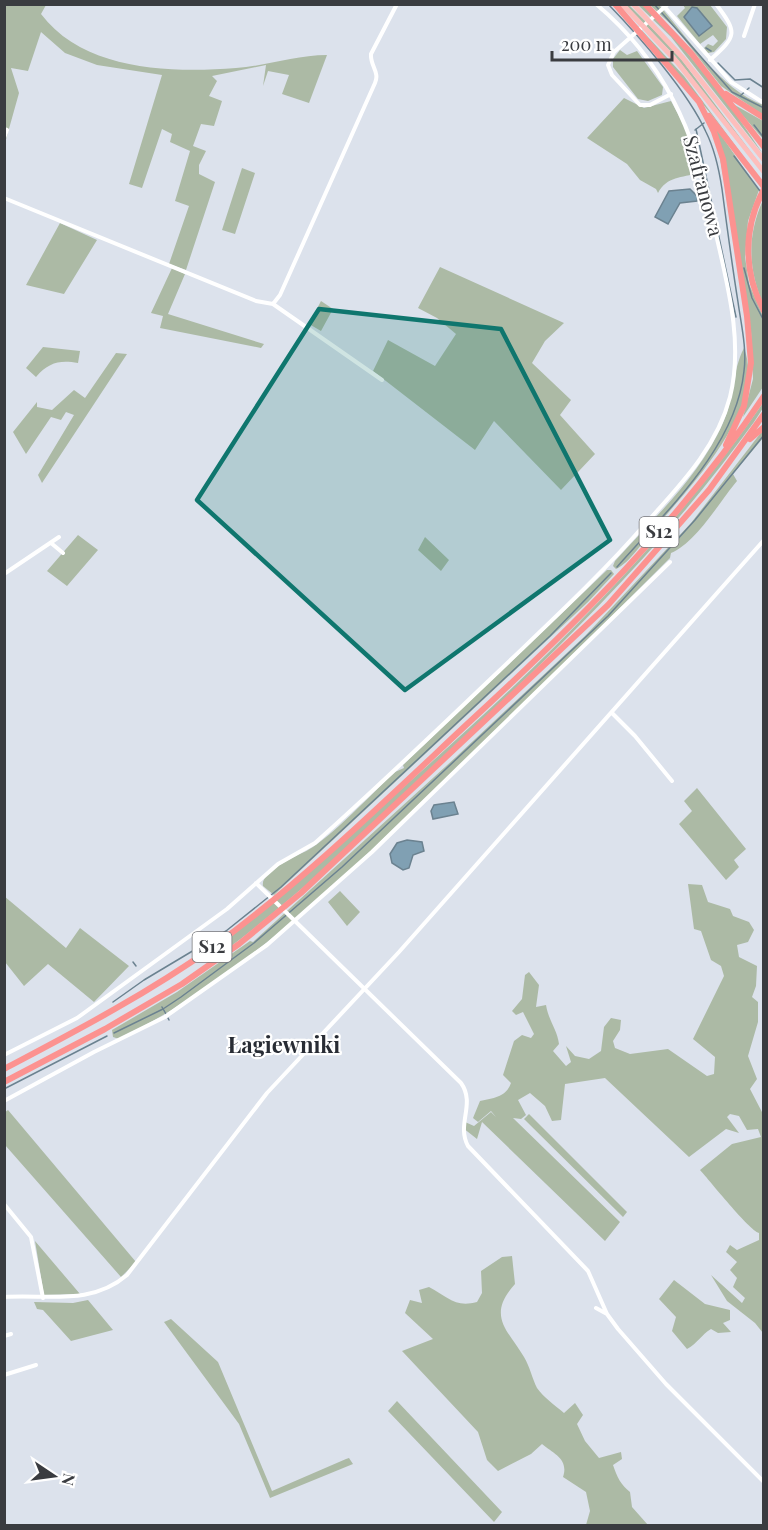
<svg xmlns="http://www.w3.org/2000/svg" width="768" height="1530" font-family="'Playfair Display',serif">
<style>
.green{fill:#acbaa5}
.water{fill:#80a0b3;stroke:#6b8290;stroke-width:1.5}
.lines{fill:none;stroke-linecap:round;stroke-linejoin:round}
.stream{stroke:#6b8290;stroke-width:1.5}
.minor{stroke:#fff;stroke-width:4}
.major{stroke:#fdbebc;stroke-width:5}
.highway{stroke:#fc9290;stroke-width:6}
.marked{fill:#0f766e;fill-opacity:0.2;stroke:#0f766e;stroke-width:4.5;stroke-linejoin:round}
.labels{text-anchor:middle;stroke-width:4.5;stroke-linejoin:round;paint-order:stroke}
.shield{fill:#fff;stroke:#757679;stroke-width:1.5}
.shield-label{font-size:18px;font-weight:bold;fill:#3a3c40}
.street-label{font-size:20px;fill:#3a3c40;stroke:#fff}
.quarter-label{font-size:22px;font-weight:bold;fill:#282c34;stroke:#fff}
</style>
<rect width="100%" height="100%" fill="#dce2ec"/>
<path class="green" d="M5,5H46L41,14C84,71 171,73 236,68C267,66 296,55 327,55L309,103L282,94L289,75L268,71L263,86L266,65L212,76L217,81L209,96L222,101L214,126L201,124L193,146L206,151L199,165V174L215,182L186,270L169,264L189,206L175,201L190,151L170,142L172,134L162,129L142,188L129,184L162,75L97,65L65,53L41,32L28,71L11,68L19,93L5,143Z
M626,5H629L675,51L763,168L675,56Z
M638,5H643L672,34L729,104L763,154L671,37Z
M650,5H659C689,39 720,89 763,105V115L721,86L676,29Z
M683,5H710L727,27L726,39L714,52L708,53L704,48L708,44L713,46L718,41L713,35L700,44L677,16L685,8Z
M636,24L684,76L763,183L711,114Z
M620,50L627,55L637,51L663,87L662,95L648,101L638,99L613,67V59Z
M624,98L644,108L671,101L689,135L698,173C682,178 667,176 658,193L656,189L640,180L627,164L587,138Z
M733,104L763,121V139Z
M714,125L759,190L748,221L745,257L749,284L763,316V387L743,417L753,379L751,331Z
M242,168L255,173L235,234L222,230Z
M763,200V304C748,268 747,236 763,200Z
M60,223L97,240L64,294L26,285Z
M440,267L564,323L545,341L532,363L571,400L560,415L595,454L561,490L494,421L475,450L373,371L388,340L435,366L456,334L437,318L418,308Z
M172,268L185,274L168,314L264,344L261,348L160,328L163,316L151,313Z
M321,301L333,309L321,331L309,324Z
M43,347L80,351L78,363C60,360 49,362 36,377L26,368Z
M744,348C767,408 690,487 654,529C643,541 630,563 616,569L613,566L615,561C653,519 700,476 723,423C734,399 732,371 744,348Z
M116,353L127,354L42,483L38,475L74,415L66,412L61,420L51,417L26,454L13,432L37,402V407L52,410L74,390L85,398Z
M763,403V408L754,422C663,548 562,645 450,751C377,820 306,890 226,950L221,944C283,897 340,845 397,793C531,674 661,551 763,403Z
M763,430V438L733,474L737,481C720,501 696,543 671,553L670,558C594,634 517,709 440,784C342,879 242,978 119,1039L113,1037L112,1030L177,992L250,941L253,942L456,757L585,636L691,523Z
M78,535L98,550L67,586L47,571Z
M425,537L449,560L441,571L418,550Z
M607,570H611L614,574L588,602L274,895L263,886C260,871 297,856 308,850C334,835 372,793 395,772L404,768L403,765Z
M697,788L746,849L734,860L739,867L726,880L679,824L692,811L684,801Z
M688,884L702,885L708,902L730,909L733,916L749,922L754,930L748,942L737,945L739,957L757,966L756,986L752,997L758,1002V1022L748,1056L757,1079L750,1089L763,1114V1333L755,1323L727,1301L711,1275L742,1303L745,1298L733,1287L737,1278L730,1270L737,1262L726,1252L730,1245L737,1250L759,1240V1233C749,1230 710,1181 700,1170L732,1144L761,1137L758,1129L747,1130L739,1116L730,1114L727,1117L739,1133L726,1129L689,1157L605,1078L565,1084L561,1120L552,1121L545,1106L530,1093L518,1100L526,1115L521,1119L513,1118L620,1222L605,1241L482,1122L477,1139L463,1128L465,1122L474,1126L491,1112L496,1117L491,1111L478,1122L473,1118L480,1101C494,1098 506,1097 511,1083L503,1075L514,1041L522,1035L531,1038L534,1034L523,1012L516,1015L512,1011L522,999L525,975L529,972L539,985L536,1007L546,1005C549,1022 557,1029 559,1044L553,1051L566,1066L571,1062L566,1046L575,1056L589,1059L601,1051L604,1027L611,1018L621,1020L620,1030L613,1041L615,1048L630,1054L668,1049L707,1076L714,1074L715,1057L693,1039L724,976L721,966L711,960L701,931L694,929Z
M340,891L360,912L347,926L328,902Z
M4,896L66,948L80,928L129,966L94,1002L48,964L24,986L5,962Z
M8,1110L136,1262L121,1277L5,1145L4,1113Z
M529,1114L627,1212L623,1217L524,1119Z
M35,1241L80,1294L44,1295Z
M512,1256L515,1284C486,1316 508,1330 524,1357C530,1367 532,1378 537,1388C543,1397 556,1406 564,1413L575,1403L583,1415L577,1424L585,1441L599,1458L621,1452L622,1459L613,1465C617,1477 621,1485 630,1492L632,1507L648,1525H586L590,1511L586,1492L563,1477C569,1459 554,1454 542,1444L531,1454L498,1471L487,1460L478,1432L402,1351L433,1339L405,1313L410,1300L422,1303L419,1290L429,1287C448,1297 455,1308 477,1302L482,1293L481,1271L502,1257Z
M674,1280L705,1304L730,1310V1320L723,1323L731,1332L718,1333L711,1329C701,1335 698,1343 687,1349L672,1331L676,1317L659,1299Z
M88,1300L113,1330L71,1341L43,1310L37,1309L34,1302L73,1303Z
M171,1319L218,1362L272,1491L346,1459L349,1458L353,1464L270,1498L239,1424L164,1322Z
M397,1401L502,1512L494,1522L388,1411Z"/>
<path class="water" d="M692,7L697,8L712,26L699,36L684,17Z
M690,189L698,197L697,201L680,203L668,224L655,217L669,191Z
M454,802L458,814L433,819L431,811L434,805Z
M407,840L422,842L424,851L413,855L409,868L403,870L392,863L390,854L397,843Z"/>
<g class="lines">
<path class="stream" d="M608,4C639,36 688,92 706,132C715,150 719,169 722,189C727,227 732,265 738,302C741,324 747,348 744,371C736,448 666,511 617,567
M654,4L732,92L764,108
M706,48L711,51
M718,63L735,80L750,79L764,88
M740,96L749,88
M754,125L764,138
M696,129L736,317
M695,130L704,123
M681,140L685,138
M734,156L760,191
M764,251V283
M744,268L752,298L764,321
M133,962L136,966
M113,1002L144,980L226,931L281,887L550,636L611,573
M162,1007L166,1014
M168,1018L169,1020
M114,1033L163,1009L181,997L254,943L342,867L608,616L695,520L764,435
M4,1089L107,1036"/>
<path class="minor" d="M662,4L731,82L764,103
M668,4L614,52L608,65L612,75L640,105H650L671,94
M744,36L755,4
M710,60C737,36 738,33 716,4
M4,129L7,130L4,138
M4,198L256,301L273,304L280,295L375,83C380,72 370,66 371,54L397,4
M273,304L382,380
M51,543L63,553
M4,574L59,537
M612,713L635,736L672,781
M256,883L461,1083C476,1104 456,1124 468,1146L588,1271L607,1314L618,1329L666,1384L764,1482
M4,1055L77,1018L227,909L278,864L315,843C378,787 439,728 499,671C550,622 601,575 647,522C681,484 717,447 730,397C745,337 724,274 712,216C695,132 664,61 596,4
M4,1101L94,1052L165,1017L267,945L372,852L670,562
M4,1204L31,1237L43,1298
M4,1297C47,1294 91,1306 127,1275L267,1093L399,952L764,540
M596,1308L607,1314
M4,1336L11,1334
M4,1375L36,1365"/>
<path class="major" d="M622,4L677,62L764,172
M633,4L683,58L764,160"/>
<path class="highway" d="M615,4L700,103
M645,4L691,53L764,147
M726,94L764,118
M698,100L714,132L723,159L747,316L751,363L744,406L726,445
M709,116L764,187
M764,189C743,228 743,272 764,311
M750,439L764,427
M4,1069C76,1031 147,994 213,947C303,881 383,803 464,727C574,626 681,521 764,396
M4,1082L105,1029L182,984L239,944L301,893L608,605L709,490L764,414"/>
</g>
<path class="marked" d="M319,309L501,329L610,540L405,690L197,500Z"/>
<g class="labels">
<g class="shield">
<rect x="639.5" y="517" width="39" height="30" rx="4.5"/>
<rect x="192.5" y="932" width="39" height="30" rx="4.5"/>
</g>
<g class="shield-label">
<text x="659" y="538">S12</text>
<text x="212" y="953">S12</text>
</g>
<g class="street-label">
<text transform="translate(703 186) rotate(75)" y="7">Szafranowa</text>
</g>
<g class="quarter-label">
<text x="284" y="1053">Łagiewniki</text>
</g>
</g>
<rect width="768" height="1530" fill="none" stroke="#3a3c40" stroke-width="12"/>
<g transform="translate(54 1476) rotate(103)" stroke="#ffffff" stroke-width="4.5" paint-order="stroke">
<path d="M0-4.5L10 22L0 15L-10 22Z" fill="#3a3c40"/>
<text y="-9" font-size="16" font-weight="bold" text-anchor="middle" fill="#3a3c40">N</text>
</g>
<path d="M552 51v9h120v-9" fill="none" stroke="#3a3c40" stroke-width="3"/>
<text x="561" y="51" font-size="18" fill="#3a3c40" stroke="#ffffff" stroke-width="4.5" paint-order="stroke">200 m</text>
</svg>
